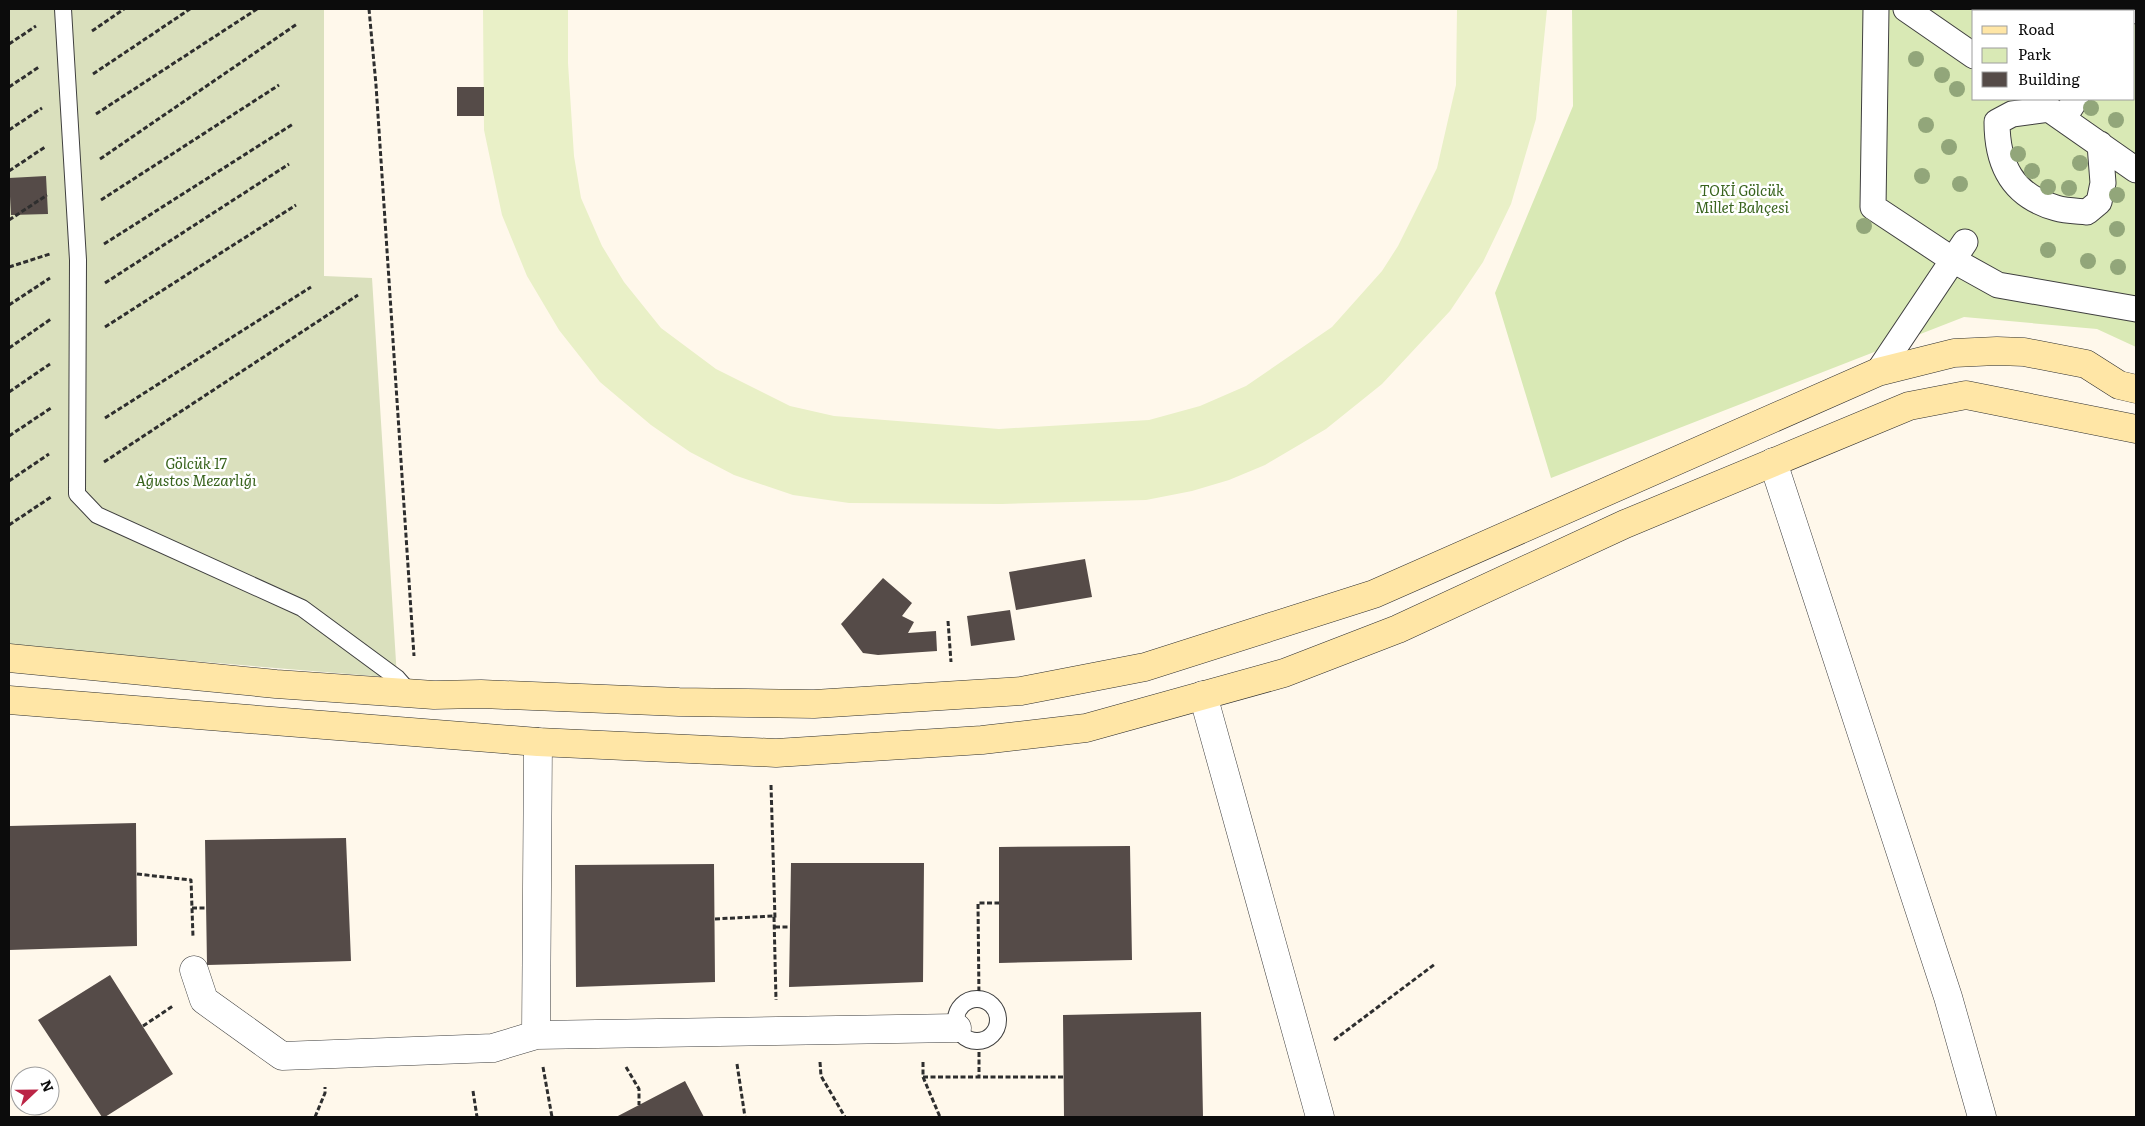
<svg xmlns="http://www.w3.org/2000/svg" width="2145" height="1126" font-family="Literata,serif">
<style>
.green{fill:#d9e9b5;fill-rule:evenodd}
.cemetery{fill:#dae0bd}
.pitch{fill:#e9f0c7}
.building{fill:#554b48}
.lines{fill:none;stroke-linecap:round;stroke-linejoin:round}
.service-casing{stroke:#3f3f3f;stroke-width:18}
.pedestrian-casing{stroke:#3f3f3f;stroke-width:27}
.minor-casing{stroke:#3f3f3f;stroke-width:29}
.secondary-casing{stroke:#2e2e2e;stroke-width:29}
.path{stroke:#2e2e2e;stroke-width:3;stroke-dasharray:5 2.5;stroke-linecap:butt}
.service{stroke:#fff;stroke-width:16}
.pedestrian{stroke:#fff;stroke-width:25}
.minor{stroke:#fff;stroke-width:28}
.secondary{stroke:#ffe6a6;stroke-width:28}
.tree{fill:#92a67a}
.labels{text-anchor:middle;stroke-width:5;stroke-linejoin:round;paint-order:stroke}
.park-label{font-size:15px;font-style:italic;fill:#38631d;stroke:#fff}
</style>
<rect width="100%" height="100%" fill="#fff8eb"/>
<path class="green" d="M1572,9H2136V347L2097,329L1964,317L1551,478L1495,293L1573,106ZM1974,11H2134V99H1974Z"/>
<path class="cemetery" d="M9,9H324V276L372,278L397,678L9,646Z"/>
<path class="pitch" d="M483,9H568V63L574,156L581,198L602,246L624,282L661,328L716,369L790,406L834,416L999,429L1149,420L1200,406L1246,386L1332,327L1382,271L1398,246L1437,168L1456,85L1457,9H1547L1536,119L1511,204L1483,262L1450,311L1382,384L1326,429L1265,465L1229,480L1192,491L1146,500L1002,504L849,503L793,495L734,475L690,452L651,425L600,382L559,330L527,276L502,215L484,130Z"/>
<path class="building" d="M457,87H484V116H457Z
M46,176L48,214L11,215L9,178Z
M1085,559L1092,597L1016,610L1009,572Z
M883,578L912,603L902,616L914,622L908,633L936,631L937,651L878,655L863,653L841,624Z
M1010,610L1015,640L971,646L967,616Z
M136,823L137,946L9,950V826Z
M346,838L351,961L207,965L205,840Z
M1130,846L1132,960L999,963V847Z
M791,863H924L923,982L789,987Z
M714,864L715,982L576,987L575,865Z
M110,975L173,1074L105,1117H102L38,1020Z
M1201,1012L1203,1117H1064L1063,1015Z
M685,1081L704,1117H616Z"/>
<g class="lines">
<g class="service-casing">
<path id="service" d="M63,9L78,260L77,494L97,515L302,608L397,678L411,694
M956 1020a21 21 0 1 1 42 0a21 21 0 1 1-42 0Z"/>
</g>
<g class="pedestrian-casing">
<path id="pedestrian" d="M1876,9L1873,207L1953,260L1998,285L2136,309
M1906,9L1974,56
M2132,11L2134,9
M2036,100L2136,170
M2049,109L2012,114L1997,122C1997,165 2013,196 2056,208C2066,211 2077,211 2087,212L2099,202L2103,183L2100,144
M2063,119L2076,99
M1878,372L1965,242"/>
</g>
<g class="minor-casing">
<path id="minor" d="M1773,462L1948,997L1982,1117
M1203,695L1320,1117
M194,970L204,1000L282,1056L493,1048L536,1035L957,1028
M536,1035L538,742"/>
</g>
<g class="secondary-casing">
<path id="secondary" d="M9,658L276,684L434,695L481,694L679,702L814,704L1021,691L1145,667L1374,594L1878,372L1954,353L1997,351L2024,352L2086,364L2119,385L2136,389
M9,700L538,742L776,753L982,740L1086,728L1284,673L1398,629L1625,524L1909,406L1966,395L2136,429"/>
</g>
<path class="path" d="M369,9L376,85L414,656
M92,31L124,9
M9,44L36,26
M93,74L190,9
M9,87L39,67
M96,114L257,9
M9,130L42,108
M100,159L297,24
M9,171L45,147
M101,200L279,85
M9,220L47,195
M104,244L293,124
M9,267L50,254
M105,283L289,164
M9,305L50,278
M105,327L296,205
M9,348L51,319
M9,392L50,364
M105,418L311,287
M9,436L51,408
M104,462L358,295
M9,481L49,454
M9,525L51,497
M948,621L951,662
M771,785L775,919
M137,874L191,880L193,937
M192,908H206
M715,919L774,916L776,1000
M775,927H790
M979,999L978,903H999
M143,1026L173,1006
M1334,1040L1435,964
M979,1052V1077
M820,1062L821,1076L845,1117
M923,1062V1077L940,1117
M737,1064L745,1117
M543,1067L552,1117
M626,1067L639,1089V1105
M923,1077H1064
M473,1091L477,1117
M315,1117L325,1093V1087"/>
<use href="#service" class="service"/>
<use href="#pedestrian" class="pedestrian"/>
<use href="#minor" class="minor"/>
<use href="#secondary" class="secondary"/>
</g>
<g class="tree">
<circle cx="1916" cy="59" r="8"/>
<circle cx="1942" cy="75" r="8"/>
<circle cx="1957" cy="89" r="8"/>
<circle cx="2091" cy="108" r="8"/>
<circle cx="2116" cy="120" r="8"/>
<circle cx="1926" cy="125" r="8"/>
<circle cx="1949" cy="147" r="8"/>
<circle cx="2018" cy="154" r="8"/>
<circle cx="2080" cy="163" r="8"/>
<circle cx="2032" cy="171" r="8"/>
<circle cx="1922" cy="176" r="8"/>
<circle cx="1960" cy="184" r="8"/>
<circle cx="2048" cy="187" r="8"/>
<circle cx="2069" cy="188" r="8"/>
<circle cx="2117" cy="195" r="8"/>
<circle cx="1864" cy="226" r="8"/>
<circle cx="2117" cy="229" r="8"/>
<circle cx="2048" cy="250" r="8"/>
<circle cx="2088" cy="261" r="8"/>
<circle cx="2118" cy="267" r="8"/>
</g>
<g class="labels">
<g class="park-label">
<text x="1742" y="196">TOKİ Gölcük<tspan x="1742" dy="17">Millet Bahçesi</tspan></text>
<text x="196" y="469">Gölcük 17<tspan x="196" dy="17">Ağustos Mezarlığı</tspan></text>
</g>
</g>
<rect width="2145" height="1126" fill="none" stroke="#0c0c0c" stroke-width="20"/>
<rect x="1972" y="10" width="162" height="90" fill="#ffffff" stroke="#9e9e9e"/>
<rect x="1982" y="26" width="25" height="8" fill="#ffe6a6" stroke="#9e9e9e"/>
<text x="2018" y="35" font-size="15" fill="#0c0c0c">Road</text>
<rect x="1982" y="48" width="25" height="15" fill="#d9e9b5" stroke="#9e9e9e"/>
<text x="2018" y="60" font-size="15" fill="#0c0c0c">Park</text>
<rect x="1982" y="72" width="25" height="15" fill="#554b48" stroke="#9e9e9e"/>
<text x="2018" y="85" font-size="15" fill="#0c0c0c">Building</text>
<g transform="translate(35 1091) rotate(68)"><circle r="24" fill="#ffffff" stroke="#9e9e9e"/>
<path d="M0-4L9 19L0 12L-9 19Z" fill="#bb2546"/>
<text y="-8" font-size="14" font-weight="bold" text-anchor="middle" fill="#0c0c0c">N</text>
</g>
</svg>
